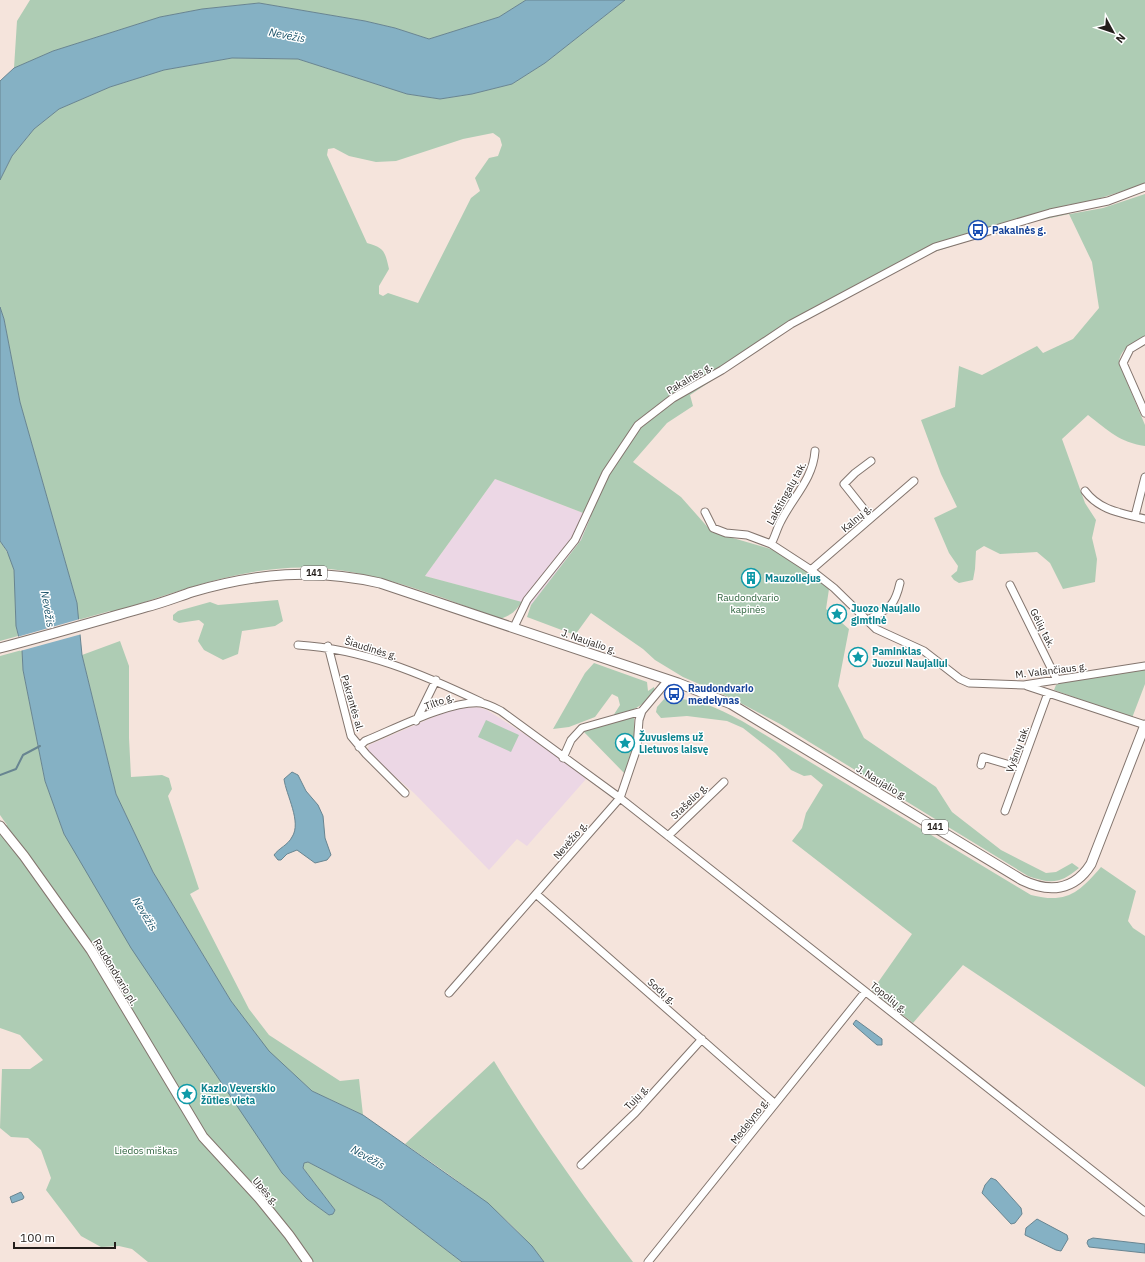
<svg xmlns="http://www.w3.org/2000/svg" width="1145" height="1262" font-family="'IBM Plex Sans',sans-serif">
<style>
.commercial{fill:#ecd7e5}
.green{fill:#aeccb4;fill-rule:evenodd}
.water{fill:#85b1c4;stroke:#688591}
.pier{fill:#f5e4dc}
.lines{fill:none;stroke-linecap:round;stroke-linejoin:round}
.stream{stroke:#688591;stroke-width:2}
.minor-casing{stroke:#83756e;stroke-width:9}
.major-casing{stroke:#83756e;stroke-width:11}
.minor{stroke:#fff;stroke-width:7}
.major{stroke:#fff;stroke-width:9}
.labels{text-anchor:middle;stroke-width:3;stroke-linejoin:round;paint-order:stroke}
.shield{fill:#fff;stroke:#66625f;stroke-width:1}
.shield-label{font-size:9px;font-weight:bold;fill:#241e1b}
.transit-label{font-size:10px;font-weight:bold;fill:#164399;stroke:#fff;text-anchor:start}
.street-label{font-size:10px;fill:#241e1b;stroke:#fff}
.culture-label{font-size:10px;font-weight:bold;fill:#0d838f;stroke:#fff;text-anchor:start}
.park-label{font-size:10px;fill:#2d633d;stroke:#fff}
.water-label{font-size:11px;font-style:italic;fill:#1c546a;stroke:#fff}
</style>
<rect width="100%" height="100%" fill="#f5e4dc"/>
<path class="commercial" d="M495,479L591,516L581,540L531,605L425,576Z
M477,707L487,710L557,755L586,779L527,846L517,839L489,870L414,793L367,752L369,745L452,709Z"/>
<path class="green" d="M30,0H526L499,17L429,39L395,28L365,21L259,3L202,9L160,17L53,51L14,68L17,21Z
M625,0H1145V184L1088,202L1067,205L1070,214L1103,208L1145,194V336C1133,343 1120,348 1119,363L1145,425V446C1119,442 1109,431 1088,415L1062,439L1085,503L1096,520L1092,538L1097,559L1095,582L1063,589L1050,563L1037,552L1000,554L984,546L976,551L975,569L973,580L959,583L954,580L951,576L957,571L958,566L949,553L934,518L957,507L941,474L921,420L955,407L959,366L982,375L1037,346L1043,353L1073,339L1099,308L1092,262L1069,214L1023,224L934,252L807,318L690,395L693,406L667,423L633,462L681,497L712,532L771,549L806,569L829,589L826,609L849,629L838,686L864,738L936,787L952,812L1001,850L1046,873L1056,872L1072,863L1079,868C1060,884 1051,884 1028,876L780,724L731,698L683,677L655,660L643,649L591,613L575,635L527,617L531,605L581,540L591,516L495,479L425,576L522,602C513,614 513,613 501,619C442,598 383,573 320,568C248,563 178,592 111,613L110,611L78,620L77,603L20,402L4,319L0,307V180L12,156L34,129L59,109L110,87L164,70L232,58L298,59L407,94L440,99L472,94L512,84L545,63ZM493,133L500,138L502,145L498,156L489,158L475,178L480,191L471,198L418,303L388,293L383,296L379,294V286L389,269C385,252 385,248 367,243L327,155L328,149L334,148L349,156L376,162L396,161L463,139Z
M0,541C6,550 13,561 14,571C18,593 13,615 18,636L0,641Z
M278,600L283,621L275,626L242,631L238,654L223,660L204,650L198,641L204,624L199,620L179,623L173,620V615L178,611L210,602L218,605Z
M120,641L129,666V738L131,777L162,775L169,778L172,789L168,796L199,889L190,894L249,1009L269,1035L340,1081L359,1079L363,1115L312,1091L268,1051L231,1001L153,872L116,794L82,655Z
M22,650L23,670L45,781L64,834L282,1173L307,1199L329,1215L333,1214L335,1210L303,1168L304,1163L308,1162L381,1200L462,1262H148L132,1249L119,1246L101,1247L81,1236L46,1190L51,1178L41,1150L28,1138L11,1137L0,1128L2,1069H30L43,1060L20,1035L0,1028V829L7,825L0,815V656Z
M594,663L647,682L648,691L654,687L655,691C642,708 633,710 613,716L620,705L618,697L612,694L595,717L569,727L553,729L585,673Z
M1145,669V684L1132,718L1054,690L1056,685L1062,682Z
M665,698C696,698 716,707 742,721L1031,895C1066,904 1079,893 1101,867L1136,891L1128,921L1133,928L1145,936V1087L963,965L913,1023L872,991L912,934L792,841L802,828L806,813L823,785L811,775L804,776L791,770L775,753L743,728L727,721L687,716L661,718L656,712L657,707Z
M634,715L635,742L626,775L583,731Z
M486,720L519,735L511,752L478,737Z
M494,1061C536,1131 583,1196 633,1262H544C507,1212 455,1179 405,1144Z"/>
<path class="water" d="M526,0H625L545,63L512,84L472,94L440,99L407,94L298,59L232,58L164,70L110,87L59,109L34,129L12,156L0,180V81L14,68L53,51L160,17L202,9L259,3L365,21L395,28L429,39L499,17Z
M0,307L4,319L20,402L77,603L82,655L116,794L153,872L231,1001L269,1051L312,1091L363,1115L488,1203L532,1246L544,1262H462L381,1200L308,1162L304,1163L303,1168L335,1210L333,1214L329,1215L307,1199L282,1173L131,948L64,834L45,781L23,670L22,650L16,626L14,570L7,551L0,541Z
M292,772L298,775L306,791L318,805L323,816L325,838L331,855L327,860L315,863L297,850L287,854L281,860H278L274,855C279,848 288,845 292,837C302,822 286,795 284,779Z
M856,1020L882,1039V1045H877L855,1026L853,1024Z
M991,1178L996,1180L1021,1208L1022,1214L1015,1223L1011,1224L982,1193L985,1185Z
M21,1192L24,1197L23,1199L12,1203L10,1197Z
M1037,1219L1067,1235L1068,1239L1061,1251L1056,1250L1025,1235L1026,1228Z
M1093,1238L1145,1244V1253L1089,1247L1087,1243L1088,1240Z"/>
<path class="pier" d="M80,619L82,634L20,651L17,637Z"/>
<g class="lines">
<path class="stream" d="M0,775L16,769L23,755L40,746"/>
<g class="minor-casing">
<path id="minor" d="M1145,340L1130,349L1123,363L1145,413
M871,461L855,473L844,484L871,518
M1085,491C1100,511 1122,513 1145,519
M705,512L713,528L726,533L747,535L771,544L811,570L834,588L876,629L924,651L960,679L969,683L1024,685L1145,666
M1135,516L1145,477
M771,544C775,537 777,528 781,521C793,497 813,479 815,451
M811,570L914,481
M1010,585L1057,680
M866,621C888,608 894,609 900,583
M514,627L527,600L575,540L606,473L638,425L673,398L722,370L791,324L935,247L1050,213L1108,201L1145,187
M298,645C364,649 422,674 481,702
M328,646L351,736L366,754L405,793
M1027,686L1145,725
M416,721L436,680
M359,747L365,741C395,729 450,700 481,703C488,704 495,708 501,711L620,798L1145,1212
M563,758L571,740L582,728L642,711
M981,765L983,757L1020,768
M1005,811L1048,693
M668,836L724,782
M536,894L774,1103
M449,993L620,798L637,748L639,720L642,711L668,680
M581,1165L635,1113L702,1039
M648,1262L865,992"/>
</g>
<g class="major-casing">
<path id="major" d="M0,648C49,635 97,621 146,607C162,603 177,597 192,592C257,573 314,568 380,583L678,683L731,704L1022,880C1049,893 1074,891 1091,864L1145,725
M0,826L24,856L91,950L203,1137L259,1198L289,1235L308,1262"/>
</g>
<use href="#minor" class="minor"/>
<use href="#major" class="major"/>
</g>
<defs>
<g id="bus-ring" transform="scale(1)"><circle r="9.5" fill="#fff" stroke="#1a4fb4" stroke-width="1.5"/><path d="M-5-6H5V4H4V6H2V4H-2V6H-4V4H-5ZM-3.5-4V0h7V-4ZM-3.5 1.2v1.5H-2V1.2ZM2 1.2v1.5H3.5V1.2Z" fill="#1a4fb4"/></g>
<g id="building-ring" transform="scale(1)"><circle r="9.5" fill="#fff" stroke="#0f9aa8" stroke-width="1.5"/><path d="M-4-6H4V6H1V3H-1V6H-4ZM-2.5-4.3h1.7v1.8h-1.7ZM.8-4.3h1.7v1.8H.8ZM-2.5-1h1.7V.8h-1.7ZM.8-1h1.7V.8H.8Z" fill="#0f9aa8"/></g>
<g id="sight-ring" transform="scale(1)"><circle r="9.5" fill="#fff" stroke="#0f9aa8" stroke-width="1.5"/><path d="M0-6L1.8-2.2L6-1.7L2.9 1.2L3.7 5.4L0 3.3L-3.7 5.4L-2.9 1.2L-6-1.7L-1.8-2.2Z" fill="#0f9aa8"/></g>
</defs>
<g fill-rule="evenodd">
<use href="#bus-ring" x="978" y="230"/>
<use href="#building-ring" x="751" y="578"/>
<use href="#sight-ring" x="837" y="614"/>
<use href="#sight-ring" x="858" y="657"/>
<use href="#bus-ring" x="674" y="694"/>
<use href="#sight-ring" x="625" y="743"/>
<use href="#sight-ring" x="187" y="1094"/>
</g>
<g class="labels">
<g class="shield">
<rect x="301" y="566" width="26" height="14" rx="3"/>
<rect x="922" y="820" width="26" height="14" rx="3"/>
</g>
<g class="shield-label">
<text x="314" y="576">141</text>
<text x="935" y="830">141</text>
</g>
<g class="transit-label">
<text x="992" y="234">Pakalnės g.</text>
<text x="688" y="692">Raudondvario<tspan x="688" dy="12">medelynas</tspan></text>
</g>
<g class="street-label">
<text transform="translate(689 378) rotate(-31)" y="4">Pakalnės g.</text>
<text transform="translate(786 493) rotate(-61)" y="4">Lakštingalų tak.</text>
<text transform="translate(856 518) rotate(-41)" y="4">Kalnų g.</text>
<text transform="translate(1043 628) rotate(63)" y="4">Gėlių tak.</text>
<text transform="translate(589 641) rotate(19)" y="4">J. Naujalio g.</text>
<text transform="translate(371 648) rotate(17)" y="4">Šiaudinės g.</text>
<text transform="translate(1051 670) rotate(-7)" y="4">M. Valančiaus g.</text>
<text transform="translate(439 701) rotate(-20)" y="4">Tilto g.</text>
<text transform="translate(353 703) rotate(74)" y="4">Pakrantės al.</text>
<text transform="translate(1017 749) rotate(-70)" y="4">Vyšnių tak.</text>
<text transform="translate(882 782) rotate(31)" y="4">J. Naujalio g.</text>
<text transform="translate(689 801) rotate(-44)" y="4">Stašelio g.</text>
<text transform="translate(570 840) rotate(-49)" y="4">Nevėžio g.</text>
<text transform="translate(116 972) rotate(59)" y="4">Raudondvario pl.</text>
<text transform="translate(662 991) rotate(41)" y="4">Sodų g.</text>
<text transform="translate(889 997) rotate(38)" y="4">Topolių g.</text>
<text transform="translate(636 1097) rotate(-47)" y="4">Tujų g.</text>
<text transform="translate(749 1121) rotate(-52)" y="4">Medelyno g.</text>
<text transform="translate(266 1191) rotate(49)" y="4">Upės g.</text>
</g>
<g class="culture-label">
<text x="765" y="582">Mauzoliejus</text>
<text x="851" y="612">Juozo Naujalio<tspan x="851" dy="12">gimtinė</tspan></text>
<text x="872" y="655">Paminklas<tspan x="872" dy="12">Juozui Naujaliui</tspan></text>
<text x="639" y="741">Žuvusiems už<tspan x="639" dy="12">Lietuvos laisvę</tspan></text>
<text x="201" y="1092">Kazio Veverskio<tspan x="201" dy="12">žūties vieta</tspan></text>
</g>
<g class="park-label">
<text x="748" y="601">Raudondvario<tspan x="748" dy="12">kapinės</tspan></text>
<text x="146" y="1154">Liedos miškas</text>
</g>
<g class="water-label">
<text transform="translate(287 35) rotate(11)" y="4">Nevėžis</text>
<text transform="translate(48 609) rotate(80)" y="4">Nevėžis</text>
<text transform="translate(145 914) rotate(59)" y="4">Nevėžis</text>
<text transform="translate(368 1157) rotate(29)" y="4">Nevėžis</text>
</g>
</g>
<g transform="translate(1113 32) rotate(130)" stroke="#ffffff" stroke-width="3" paint-order="stroke">
<path d="M0-3L7 15L0 10L-7 15Z" fill="#241e1b"/>
<text y="-6" font-size="11" font-weight="bold" text-anchor="middle" fill="#241e1b">N</text>
</g>
<path d="M14 1242v6h101v-6" fill="none" stroke="#241e1b" stroke-width="2"/>
<text x="20" y="1242" font-size="12" fill="#241e1b" stroke="#ffffff" stroke-width="3" paint-order="stroke">100 m</text>
</svg>
